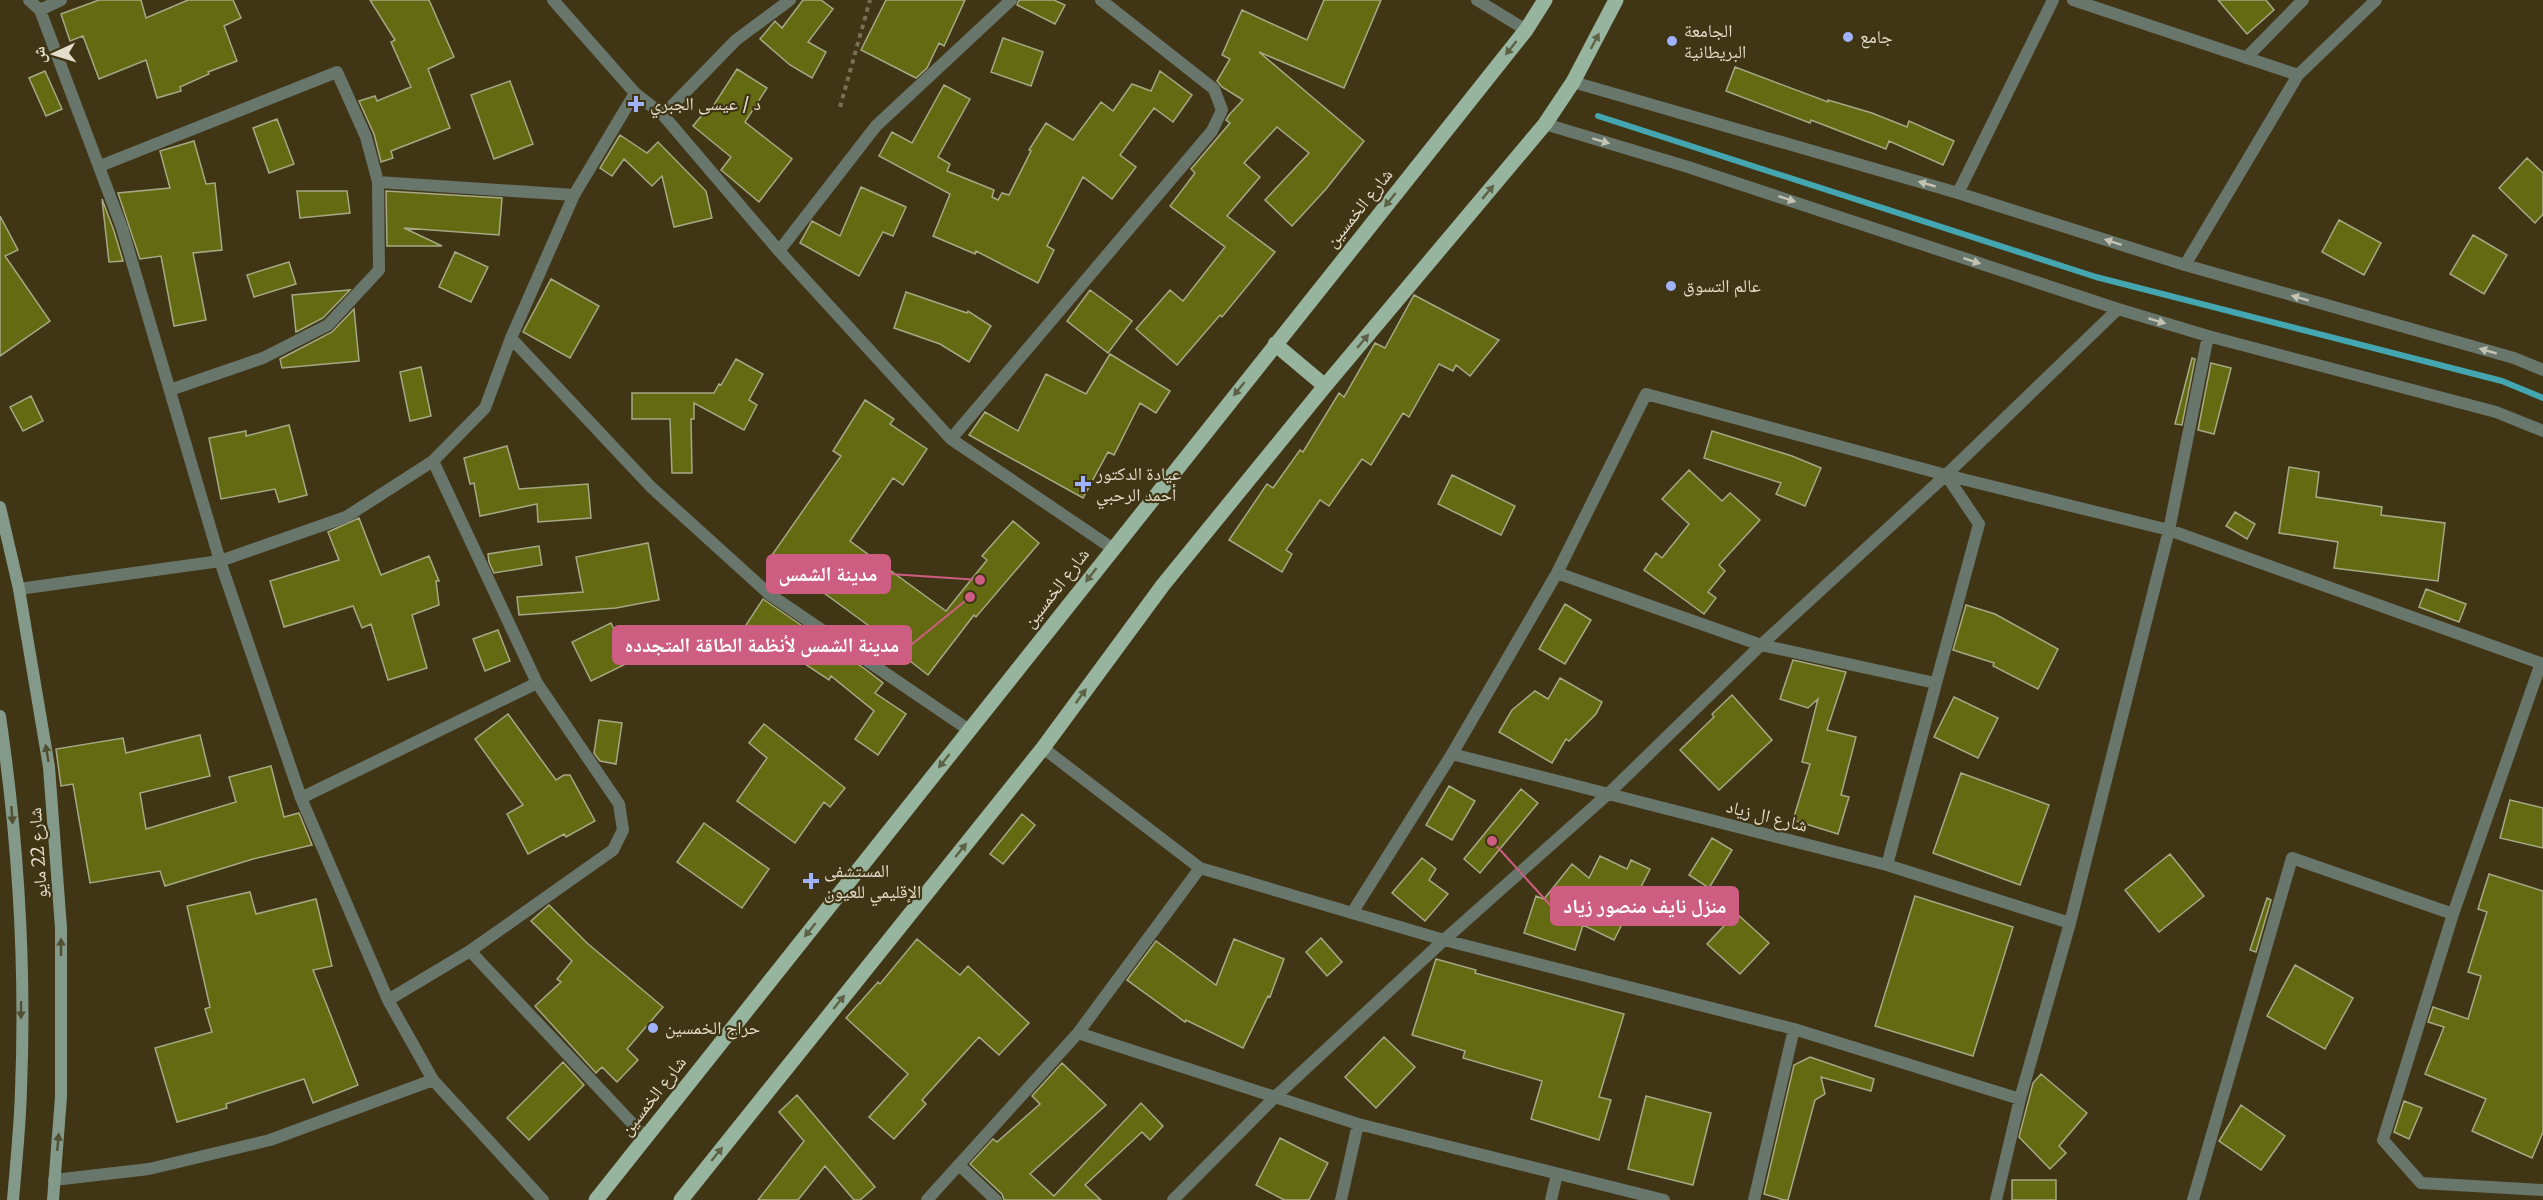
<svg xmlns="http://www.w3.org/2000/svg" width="2543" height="1200" font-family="Merriweather,'Noto Naskh Arabic',serif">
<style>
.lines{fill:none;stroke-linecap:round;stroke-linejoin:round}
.stream{stroke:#44a6b0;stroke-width:6}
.building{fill:#646a12;stroke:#a5a985;stroke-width:1.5}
.path{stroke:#797155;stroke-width:4;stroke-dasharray:4.5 4.5;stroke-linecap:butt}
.street{stroke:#68766c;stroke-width:12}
.secondary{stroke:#839989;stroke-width:12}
.primary{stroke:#97b49f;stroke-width:15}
.oneway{fill:#5e6245}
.oneway2{fill:#c4c3b3}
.oneway3{fill:#514f32}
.poi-dot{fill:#a1b2fd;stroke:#403615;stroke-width:2}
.labels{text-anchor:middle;stroke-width:4.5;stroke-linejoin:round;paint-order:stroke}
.poi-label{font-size:18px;fill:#e3ddcb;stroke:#403615;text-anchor:start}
.street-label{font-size:18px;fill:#e3ddcb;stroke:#403615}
.leader{fill:none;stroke:#ce5d82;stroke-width:2}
.callout-dot{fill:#ce5d82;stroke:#403615;stroke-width:2}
.callout{fill:#ce5d82;stroke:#ce5d82;stroke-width:2}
.callout-label{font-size:20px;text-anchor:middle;font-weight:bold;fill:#fff}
</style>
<rect width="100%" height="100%" fill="#403615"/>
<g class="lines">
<path class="stream" d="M1598,116L2096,277L2502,381L2543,398"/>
</g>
<path class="building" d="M99,0H141L146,18L188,0H233L241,18L224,26L237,61L208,72L209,74L180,87L181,91L157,98L146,60L99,79L83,36L70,41L61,14Z
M370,0H429L454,57L428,69L450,128L391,151L393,158L381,162L374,134L359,101L375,96L377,101L411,87L391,42L395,40Z
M803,0H821L833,9L808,42L826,52L812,78L790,65L760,39L775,21L782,28Z
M886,0H965L944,46L939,43L927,68L916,78L861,50Z
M1019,0H1054L1065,5L1055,24L1017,5Z
M1324,0H1381L1344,88L1259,52L1364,141L1326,189L1292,226L1265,200L1309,153L1277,127L1244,163L1260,177L1227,216L1275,252L1222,317L1220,315L1177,365L1136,329L1170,290L1183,301L1225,247L1170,206L1195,173L1191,169L1230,123L1226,120L1229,115L1243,100L1222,87L1217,81L1230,59L1222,55L1242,10L1307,40Z
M2218,0H2266L2274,10L2247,34Z
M1003,38L1043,52L1031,86L991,72Z
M1735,67L1828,102V100L1872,113L1907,127L1909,121L1954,141L1943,165L1889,141L1886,149L1811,120L1810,123L1726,91Z
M737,69L767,88L745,122L792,159L759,202L721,170L731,157L693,126L707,109L710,111Z
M45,71L62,109L46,116L29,78Z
M1160,71L1192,95L1173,122L1154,108L1120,155L1136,167L1112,199L1083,177L1047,246L1054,250L1038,283L976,251L975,254L933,236L950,194L879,156L892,132L912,143L944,85L970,99L938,157L950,164L947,171L994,190L992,197L998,200L1002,193L1009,195L1031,151L1029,150L1046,123L1073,140L1101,102L1113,111L1132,84L1151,91Z
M510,81L533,144L494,159L471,95Z
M277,119L294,164L269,173L253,128Z
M620,135L647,153L658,142L706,191L712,218L674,227L662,176L652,186L624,159L612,176L600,168Z
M194,141L206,184L215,183L222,250L193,253L206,320L174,326L161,256L140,259L118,193L170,188L160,151Z
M2527,158L2543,173V214L2535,223L2499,188Z
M861,187L906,207L893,236L883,232L859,276L800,243L812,221L840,236Z
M297,191H347L350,213L300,218Z
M386,191L502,198L499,235L404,228L442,246H387Z
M102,199L114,231L123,261L109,262Z
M0,216L18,250L5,256L50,321L0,356Z
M2339,220L2381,243L2364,275L2322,252Z
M2473,235L2507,255L2484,294L2450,274Z
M455,252L488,267L471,302L439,287Z
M289,262L296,284L254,297L247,275Z
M551,279L599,306L570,358L523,332Z
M350,290L323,318L296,332L292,295Z
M1090,290L1132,321L1108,353L1067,321Z
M906,292L967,313L968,311L991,326L969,362L940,344L894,328Z
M1414,295L1499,340L1470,376L1456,365L1453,371L1439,364L1409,417L1403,413L1371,465L1362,459L1329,506L1320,500L1286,550L1292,554L1282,572L1229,540L1267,484L1273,488L1300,450L1303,452L1339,393L1344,397L1375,343L1385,348Z
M354,309L359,361L282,368L280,359L332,332Z
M1110,354L1170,391L1156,413L1140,403L1114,455L1108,452L1083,498L969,435L985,412L1018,431L1046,374L1086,394Z
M2192,358L2195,359L2182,425L2175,424Z
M736,359L763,374L749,400L757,405L744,430L694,403V419H691L692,473H672L670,419H632V393H714L719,384L721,385Z
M2211,363L2231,368L2214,434L2198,430Z
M421,367L431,416L410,421L400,372Z
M31,396L43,421L23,431L10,407Z
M865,400L894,419L890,424L927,449L903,485L893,478L850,541L946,611L987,560L982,556L1013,521L1039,543L976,617L974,615L928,675L874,633L876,631L772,555L841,456L833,451Z
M289,425L307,495L279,502L275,489L221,499L209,438L246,431V436Z
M1712,431L1792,456L1821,468L1805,506L1776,494L1781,483L1704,458Z
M507,446L519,489L588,484L591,518L538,522L537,504L480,516L474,483L470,484L464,458Z
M2289,467L2319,472L2316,497L2382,507L2381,515L2445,523L2438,581L2334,568L2338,542L2279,533Z
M1689,470L1722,501L1730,493L1760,520L1719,565L1725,571L1708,592L1716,598L1704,614L1644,570L1656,553L1662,558L1689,524L1662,499Z
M1452,475L1515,506L1501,535L1438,504Z
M2235,512L2255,524L2247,539L2226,526Z
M359,518L381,575L429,556L439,581H436L439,605L412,615L427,668L388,680L371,624L362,628L353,606L284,627L270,581L339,560L328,532Z
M648,543L659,600L616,608L519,615L517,597L583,592L576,557Z
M539,546L542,565L494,573L489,562L488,554Z
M2426,589L2466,604L2459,622L2419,607Z
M763,599L865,669L883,683L875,693L906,714L878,755L855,739L874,711L831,676L829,680L746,625Z
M1565,604L1591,620L1565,664L1539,649Z
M1966,605L1995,614L2058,649L2038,689L1993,666L1994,663L1953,650Z
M611,623L630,662L591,681L572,642Z
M498,630L510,661L485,671L473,639Z
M1793,660L1846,672L1827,730L1856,737L1841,795L1849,797L1838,834L1793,820L1810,764L1802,762L1818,699L1808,708L1780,699Z
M1560,678L1602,702L1596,714L1569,741L1566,739L1552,763L1499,732L1512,710L1535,691L1548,699Z
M1732,695L1772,740L1719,790L1680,750L1714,717L1712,714Z
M1954,697L1998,718L1978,758L1934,737Z
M508,714L556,780L564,775H570L595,821L566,837L564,834L528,854L507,814L523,805L475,739Z
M599,720L622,723L616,764L600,761L594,753Z
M764,724L845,788L830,807L824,802L795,843L737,801L767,758L749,743Z
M200,735L210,776L140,793L146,829L236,802L229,777L271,766L284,817L299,813L312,845L253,859L165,886L160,871L90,883L73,784L61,786L56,749L123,738L126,753Z
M1961,773L2049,805L2020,885L1933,853Z
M1449,786L1475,801L1452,840L1426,825Z
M1521,789L1538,803L1480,873L1464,859Z
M2510,800L2543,808V848L2500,838Z
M1022,814L1035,825L1003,864L990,854Z
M704,823L769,869L742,908L677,862Z
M1712,838L1732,850L1709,888L1689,875Z
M2170,854L2204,896L2159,932L2125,890Z
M1600,856L1627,869L1631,860L1650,869L1614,940L1583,925L1575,950L1524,933L1536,896L1544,899L1572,864L1589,878Z
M1422,858L1436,869L1429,880L1448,894L1425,921L1392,893Z
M2489,874L2543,891V1132L2532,1158L2472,1131L2486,1099L2425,1074L2444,1027L2428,1022L2433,1007L2468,1019L2481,976L2468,972L2487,912L2478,909Z
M250,892L256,914L316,899L332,966L313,970L358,1085L313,1103L304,1079L226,1104L227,1108L177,1122L155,1048L212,1032L205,1009L210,1007L187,906Z
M1915,896L2013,927L1973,1056L1875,1026Z
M2267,898L2271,900L2256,952L2250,950Z
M549,905L587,943L663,1007L627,1049L638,1060L617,1082L602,1067L596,1073L535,1006L561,982L557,979L572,961L531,921Z
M1736,913L1769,943L1740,974L1707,944Z
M1321,938L1342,962L1327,976L1306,952Z
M917,939L960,975L968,966L1029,1023L999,1055L979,1037L922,1100L926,1104L894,1139L869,1117L908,1074L846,1018L878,982L880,984Z
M1234,939L1284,959L1270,997L1268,996L1243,1048L1186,1020L1185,1022L1127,980L1156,941L1216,985Z
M1436,959L1476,970L1475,973L1624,1014L1599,1097L1611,1100L1599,1140L1531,1119L1542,1081L1463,1058L1465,1051L1412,1035Z
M2295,965L2353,998L2325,1049L2267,1016Z
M1384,1037L1415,1067L1376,1108L1345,1077Z
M1810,1057L1874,1079L1871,1091L1821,1077L1825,1094L1815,1100L1788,1200H1784L1764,1194L1794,1065Z
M563,1062L584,1085L529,1140L507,1118Z
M1062,1063L1106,1105L1030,1174L1054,1196L1141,1103L1163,1126L1150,1140L1142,1132L1085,1185L1101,1200H1004L1002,1194L970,1164L993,1139L997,1142L1040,1104L1032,1096Z
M2041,1074L2087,1113L2059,1146L2066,1153L2050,1169L2019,1137L2033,1083Z
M797,1095L875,1187L860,1200H854L825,1166L798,1200H758L804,1141L779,1112Z
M1646,1096L1711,1113L1693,1185L1628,1169Z
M2404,1101L2422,1108L2409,1139L2394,1132Z
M2241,1105L2285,1136L2261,1170L2219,1141Z
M1280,1138L1328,1163L1309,1200H1284L1256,1185Z
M2012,1180H2056V1200H2012Z"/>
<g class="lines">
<path class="path" d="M840,107L870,0"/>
<path class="street" d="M29,0L40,10L122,228L220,561L301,798L388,1000L433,1080L543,1200
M553,0L635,93L663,115L779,251L951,439L1112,548
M1477,0L1526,30
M2073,0L2298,75
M40,10L61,0
M2246,58L2303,0
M1573,82L1958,193L2185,265L2514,358L2543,370
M663,115L736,40L790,0
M1545,124L1688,167L2118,309L2208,336L2496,412L2543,431
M100,166L337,72L366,137L378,182L379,270L328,325L263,358L170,390
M378,182L574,195
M1958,193L2053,0
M779,251L876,126L1011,0
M2185,265L2298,75L2376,0
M511,338L651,487L769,594L969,730
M951,439L1212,131L1222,110L1214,89L1101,0
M1557,573L1761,645L1935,683
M19,589L220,561L346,517L433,461L485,408L511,338L574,195L635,93
M2541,663L2453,914L2383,1140L2421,1183L2543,1190
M1043,748L1200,868L1444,940L1794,1029L2020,1099
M1452,754L1887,865L2070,923
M301,798L537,683
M1887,865L1979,524L1946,475
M1352,913L1452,754L1557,573L1646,394L1946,475L2169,530L2543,664
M470,951L645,1137
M388,1000L470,951L613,850L623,830L619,804L537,683L433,461
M1078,1033L1358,1124L1664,1200
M959,1165L996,1200
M54,1180L149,1169L270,1140L433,1080
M927,1200L1078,1033L1200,868
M1173,1200L1274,1098L1444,940L1608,794L1761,645L1946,475L2118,309
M1341,1200L1358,1124
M1551,1200L1557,1174
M1754,1200L1794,1029
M1996,1200L2020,1099L2070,923L2169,530L2208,336
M2193,1200L2292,858L2453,914"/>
<path class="secondary" d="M0,507L19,589L49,767L61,928V1097L53,1200
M0,716C18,839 26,965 21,1090C20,1127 16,1164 13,1200"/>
<path class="primary" d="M1275,344L1325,386
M596,1200L1526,30L1545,0
M681,1200L1043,748L1163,585L1325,386L1545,124L1573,82L1616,0"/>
</g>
<defs><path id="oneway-solid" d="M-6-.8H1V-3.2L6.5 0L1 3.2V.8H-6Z" transform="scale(1.5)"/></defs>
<g class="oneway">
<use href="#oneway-solid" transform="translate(1595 41) rotate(-62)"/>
<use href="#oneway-solid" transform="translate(1511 48) rotate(129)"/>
<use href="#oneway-solid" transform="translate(1488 192) rotate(-50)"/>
<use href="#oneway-solid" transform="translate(1390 200) rotate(129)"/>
<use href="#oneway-solid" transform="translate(1363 341) rotate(-50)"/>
<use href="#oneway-solid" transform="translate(1239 389) rotate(129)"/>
<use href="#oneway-solid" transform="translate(1091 575) rotate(128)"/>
<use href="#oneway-solid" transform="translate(1081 696) rotate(-54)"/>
<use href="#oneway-solid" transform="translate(944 761) rotate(129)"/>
<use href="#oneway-solid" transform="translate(961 850) rotate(-51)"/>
<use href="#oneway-solid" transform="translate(810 930) rotate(129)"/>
<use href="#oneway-solid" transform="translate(839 1002) rotate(-51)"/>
<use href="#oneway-solid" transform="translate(717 1154) rotate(-51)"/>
</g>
<g class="oneway2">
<use href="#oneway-solid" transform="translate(1601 141) rotate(17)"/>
<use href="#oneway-solid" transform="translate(1927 184) rotate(-164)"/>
<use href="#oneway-solid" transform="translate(1787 199) rotate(18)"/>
<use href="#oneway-solid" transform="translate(2113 242) rotate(-162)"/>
<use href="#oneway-solid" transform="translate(1972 261) rotate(18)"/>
<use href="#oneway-solid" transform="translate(2300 298) rotate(-164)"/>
<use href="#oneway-solid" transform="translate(2157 321) rotate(17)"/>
<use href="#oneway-solid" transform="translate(2488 351) rotate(-164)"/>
</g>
<g class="oneway3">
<use href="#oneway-solid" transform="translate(47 753) rotate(-100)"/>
<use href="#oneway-solid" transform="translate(12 815) rotate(86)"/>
<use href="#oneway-solid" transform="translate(61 947) rotate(-90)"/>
<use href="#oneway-solid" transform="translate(21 1010) rotate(90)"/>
<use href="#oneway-solid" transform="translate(58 1142) rotate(-85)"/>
</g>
<g class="poi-dot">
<circle cx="1848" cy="37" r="6"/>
<circle cx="1672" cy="41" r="6"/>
<path d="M633 95h6v6h6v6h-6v6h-6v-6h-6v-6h6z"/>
<circle cx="1671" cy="286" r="6"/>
<path d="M1080 475h6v6h6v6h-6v6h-6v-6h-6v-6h6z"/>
<path d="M808 872h6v6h6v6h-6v6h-6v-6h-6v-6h6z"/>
<circle cx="653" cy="1028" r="6"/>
</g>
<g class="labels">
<g class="poi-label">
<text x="1684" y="37">الجامعة<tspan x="1684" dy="21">البريطانية</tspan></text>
<text x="1860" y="43">جامع</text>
<text x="650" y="110">د / عيسى الجبري</text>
<text x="1683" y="292">عالم التسوق</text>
<text x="1096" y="480">عيادة الدكتور<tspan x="1096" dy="21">أحمد الرحبي</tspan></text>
<text x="824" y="877">المستشفى<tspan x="824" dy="21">الإقليمي للعيون</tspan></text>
<text x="665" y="1034">حراج الخمسين</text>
</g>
<g class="street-label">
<text transform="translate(1359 208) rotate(-51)" y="6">شارع الخمسين</text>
<text transform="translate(1056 588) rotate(-52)" y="6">شارع الخمسين</text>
<text transform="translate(1767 816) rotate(14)" y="6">شارع ال زياد</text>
<text transform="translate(38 853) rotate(-94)" y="6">شارع 22 مايو</text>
<text transform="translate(653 1096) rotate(-52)" y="6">شارع الخمسين</text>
</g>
</g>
<path class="leader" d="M980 580L890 574M970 597L911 645M1492 841L1551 906"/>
<g class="callout-dot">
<circle cx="980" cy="580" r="6"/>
<circle cx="970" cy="597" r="6"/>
<circle cx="1492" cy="841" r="6"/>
</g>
<g class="callout">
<rect x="767" y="555" width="123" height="38" rx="6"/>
<rect x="613" y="626" width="298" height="38" rx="6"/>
<rect x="1551" y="887" width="187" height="38" rx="6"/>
</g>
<g class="callout-label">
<text x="828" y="581">مدينة الشمس</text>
<text x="762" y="652">مدينة الشمس لأنظمة الطاقة المتجدده</text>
<text x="1645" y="913">منزل نايف منصور زياد</text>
</g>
<g transform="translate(54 54) rotate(266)" stroke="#403615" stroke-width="4.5" paint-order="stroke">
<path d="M0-4.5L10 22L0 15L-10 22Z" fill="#e3ddcb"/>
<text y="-9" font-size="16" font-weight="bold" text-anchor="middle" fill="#e3ddcb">ش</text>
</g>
</svg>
